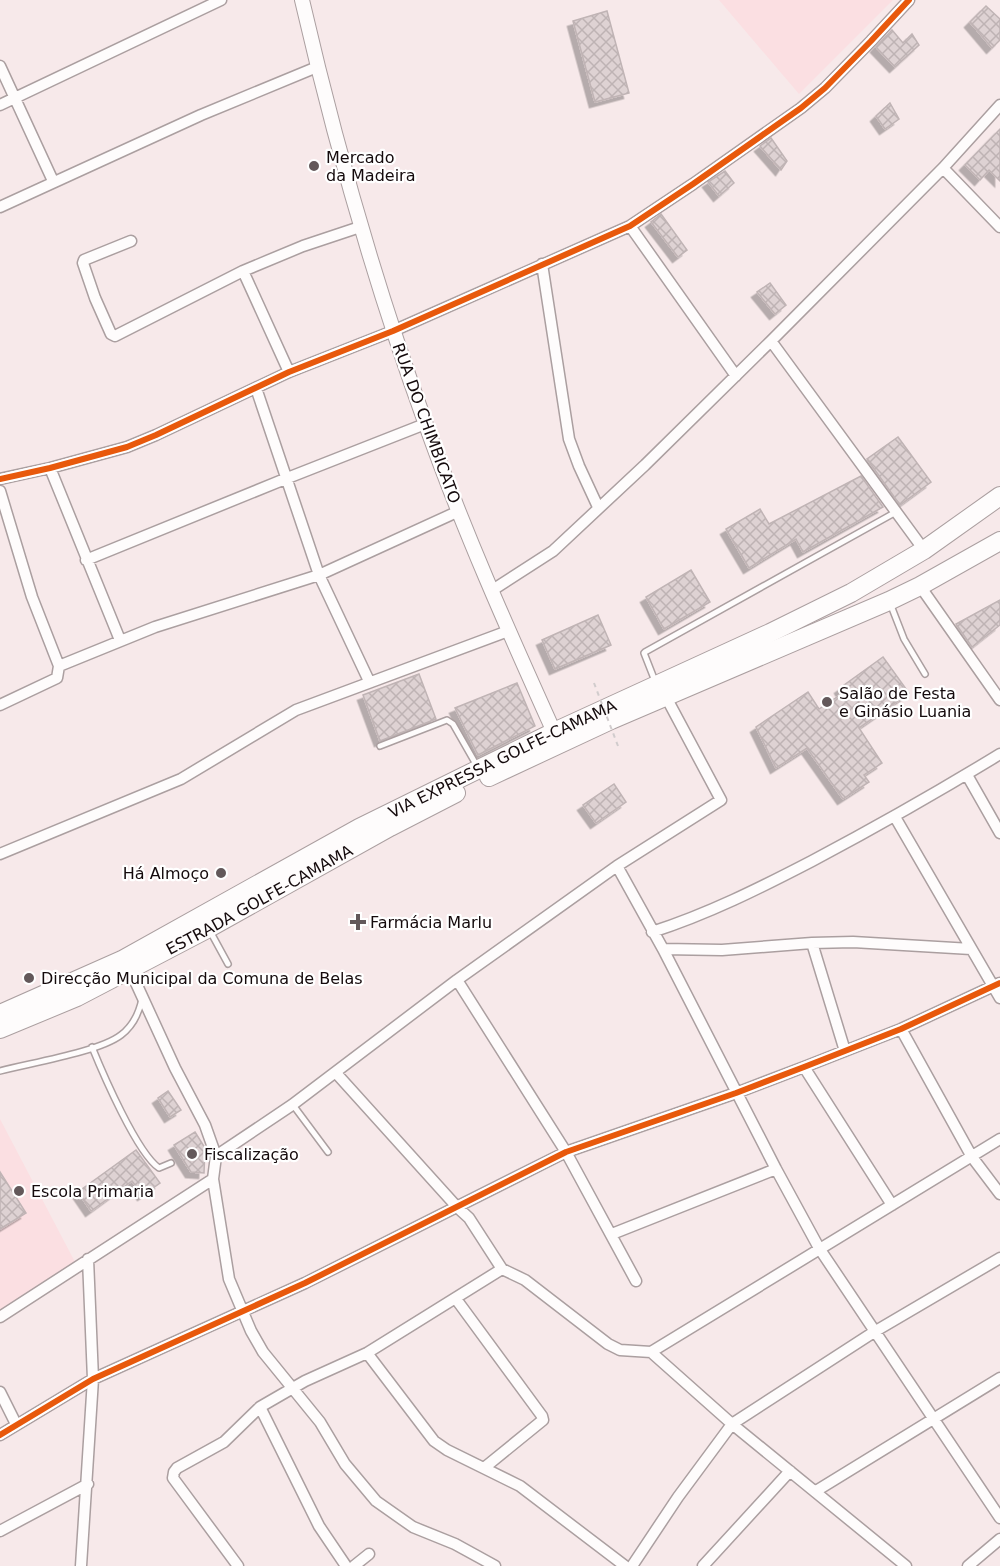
<svg xmlns="http://www.w3.org/2000/svg" width="1000" height="1566" font-family="'DejaVu Sans',sans-serif">
<style>
.built{fill:#fbdfe2}
.building{fill:url(#building-cross-hatch);stroke:#c0b4b5;stroke-width:1.5;filter:url(#shadow)}
.lines{fill:none;stroke-linecap:round;stroke-linejoin:round}
.service-casing{stroke:#ab9fa0;stroke-width:8}
.minor-casing{stroke:#ab9fa0;stroke-width:13}
.tertiary-casing{stroke:#ab9fa0;stroke-width:16}
.trunk-casing{stroke:#ab9fa0;stroke-width:20}
.service{stroke:#fefcfc;stroke-width:5}
.minor{stroke:#fefcfc;stroke-width:10}
.tertiary{stroke:#fefcfc;stroke-width:14}
.trunk{stroke:#fefcfc;stroke-width:18}
.path-bridge{stroke:#d1cccd;stroke-width:2;stroke-dasharray:4.5 4.5;stroke-linecap:butt}
.cycleway-casing{stroke:#fff;stroke-width:10}
.cycleway{stroke:#e8590c;stroke-width:6}
.poi-dot{fill:#63585a;stroke:#fff;stroke-width:2}
.labels{text-anchor:middle;stroke-width:4.5;stroke-linejoin:round;paint-order:stroke}
.poi-label{font-size:16px;fill:#140a0c;stroke:#fff;text-anchor:start}
.street-label{font-size:16px;fill:#140a0c;stroke:#fff}
</style>
<defs>
<pattern id="building-cross-hatch" width="8" height="8" patternUnits="userSpaceOnUse" patternTransform="scale(1.5)"><rect width="8" height="8" fill="#ded2d3"/><path d="M0 0l8 8M0 8l8-8" fill="none" stroke="#beb3b4"/></pattern>
<filter id="shadow"><feDropShadow dx="-5.5" dy="5.5" stdDeviation="0" flood-color="#0004"/></filter>
</defs>
<rect width="100%" height="100%" fill="#f7e9ea"/>
<path class="built" d="M719,0H893L799,94Z
M0,1119L75,1262L0,1310Z"/>
<path class="building" d="M986,6L1000,19V40L992,48L970,22Z
M607,11L629,93L595,102L573,21Z
M892,30L903,43L912,34L919,45L895,67L876,47Z
M890,103L899,119L885,129L876,116Z
M1000,129V181L989,170L980,180L965,165Z
M771,138L787,161L781,170L760,146Z
M725,171L734,183L719,196L708,182Z
M661,214L687,250L678,257L651,222Z
M770,283L786,305L775,314L757,292Z
M898,437L931,482L900,505L867,459Z
M861,476L883,507L803,552L796,539L749,568L726,529L760,509L769,524Z
M691,570L710,602L664,629L646,597Z
M1000,600V625L972,647L956,624Z
M598,615L611,645L555,669L542,640Z
M883,657L909,693L859,728L882,763L864,775L869,782L843,799L807,748L776,768L756,727L808,692L819,709L843,693L840,688Z
M419,674L436,719L380,741L363,695Z
M517,683L535,726L478,755L455,708Z
M614,784L626,802L596,823L583,805Z
M168,1091L181,1110L170,1117L158,1098Z
M195,1132L205,1148L204,1173L191,1172L174,1145Z
M136,1150L160,1183L143,1195L132,1181L91,1211L78,1192Z
M0,1172L26,1213L0,1229Z"/>
<g class="lines">
<g class="service-casing">
<path id="service" d="M890,603L904,639L925,674
M655,681L644,653L645,652L896,512
M380,746L447,720L453,724L477,766
M210,931L228,964
M92,1047C103,1074 137,1153 159,1168L171,1163
M0,1071C30,1063 99,1052 121,1035C133,1026 139,1013 142,999
M293,1105L328,1152"/>
</g>
<g class="minor-casing">
<path id="minor" d="M0,66L53,181
M0,105L221,0
M943,168L1000,227
M0,207L201,115L317,67
M630,226L736,376
M131,241L84,260L83,263L95,298L111,334L115,336L243,271L303,246L360,227
M542,264L569,439L579,466L598,507
M243,271L289,372
M771,341L924,550
M256,388L319,575L369,681
M50,468L120,640
M0,479L50,468L127,447L156,435L289,372L393,331L630,226L693,184L801,108L825,88L871,41L909,0
M0,491L32,597L59,666L57,678L0,705
M86,560L285,479L425,424
M920,586L1000,700
M491,591L553,551L645,465L771,341L943,168L1000,105
M59,666L155,627L319,575L459,511
M967,775L1000,833
M895,817L1000,998
M0,854L181,779L296,710L508,631
M617,866L663,949L776,1169L819,1248L1000,1518
M652,932C708,914 760,888 812,861C876,827 938,792 1000,754
M812,943L845,1051
M663,949L722,950L812,943L853,942L971,949
M130,970L175,1068L205,1125L216,1156L213,1179L229,1279L251,1331L263,1352L320,1422L345,1464L376,1501L413,1527L455,1544L495,1566
M457,980L566,1152L636,1281
M901,1029L972,1157L1000,1194
M804,1067L892,1205
M336,1073L457,1207L469,1218L502,1269L525,1280L608,1344L620,1350L651,1352L732,1424L906,1566
M216,1156L292,1105L457,980L617,866L721,800L666,697
M612,1234L776,1169
M456,1299L542,1416L543,1420L484,1468
M0,1317L213,1179
M651,1352L1000,1139
M367,1353L434,1441L447,1450L520,1486L625,1566
M0,1392L16,1424
M260,1407L319,1526L346,1566
M0,1435L93,1379L305,1283L566,1152L736,1093L804,1067L901,1029L1000,983
M816,1491L1000,1378
M0,1531L88,1484
M81,1566L93,1379L88,1259
M238,1566L173,1478L174,1472L177,1468L224,1442L260,1407L305,1381L367,1353L502,1269
M354,1566L369,1554
M632,1566L678,1497L732,1424L874,1332L1000,1258
M703,1566L790,1471
M968,1566L1000,1539"/>
</g>
<g class="tertiary-casing">
<path id="tertiary" d="M302,0C335,143 375,284 425,422C462,527 508,630 554,732"/>
</g>
<g class="trunk-casing">
<g id="trunk">
<path d="M489,777L611,720L889,601L920,586L1000,541"/>
<path id="s1" d="M0,1014L122,960L359,828L554,732L770,633L851,593L924,550L1000,496"/>
<path id="s2" d="M0,1029L77,997L209,928L390,827L456,793"/>
</g>
</g>
<use href="#service" class="service"/>
<use href="#minor" class="minor"/>
<use href="#tertiary" class="tertiary"/>
<use href="#trunk" class="trunk"/>
<path class="path-bridge" d="M594,683L618,746"/>
<g class="cycleway-casing">
<path id="cycleway" d="M0,479L50,468L127,447L156,435L289,372L393,331L630,226L693,184L801,108L825,88L871,41L909,0
M0,1435L93,1379L305,1283L566,1152L736,1093L804,1067L901,1029L1000,983"/>
</g>
<use href="#cycleway" class="cycleway"/>
</g>
<g class="poi-dot">
<circle cx="314" cy="166" r="6"/>
<circle cx="827" cy="702" r="6"/>
<circle cx="221" cy="873" r="6"/>
<path d="M355 913h6v6h6v6h-6v6h-6v-6h-6v-6h6z"/>
<circle cx="29" cy="978" r="6"/>
<circle cx="192" cy="1154" r="6"/>
<circle cx="19" cy="1191" r="6"/>
</g>
<g class="labels">
<g class="poi-label">
<text x="326" y="163">Mercado<tspan x="326" dy="18">da Madeira</tspan></text>
<text x="839" y="699">Salão de Festa<tspan x="839" dy="18">e Ginásio Luania</tspan></text>
<text x="209" y="879" text-anchor="end">Há Almoço</text>
<text x="370" y="928">Farmácia Marlu</text>
<text x="41" y="984">Direcção Municipal da Comuna de Belas</text>
<text x="204" y="1160">Fiscalização</text>
<text x="31" y="1197">Escola Primaria</text>
</g>
<g class="street-label">
<text transform="translate(427 423) rotate(70)" y="6">RUA DO CHIMBICATO</text>
<text dy="6" stroke="none"><textPath href="#s1" startOffset="564">VIA EXPRESSA GOLFE-CAMAMA</textPath></text>
<text dy="6" stroke="none"><textPath href="#s2" startOffset="290">ESTRADA GOLFE-CAMAMA</textPath></text>
</g>
</g>
</svg>
